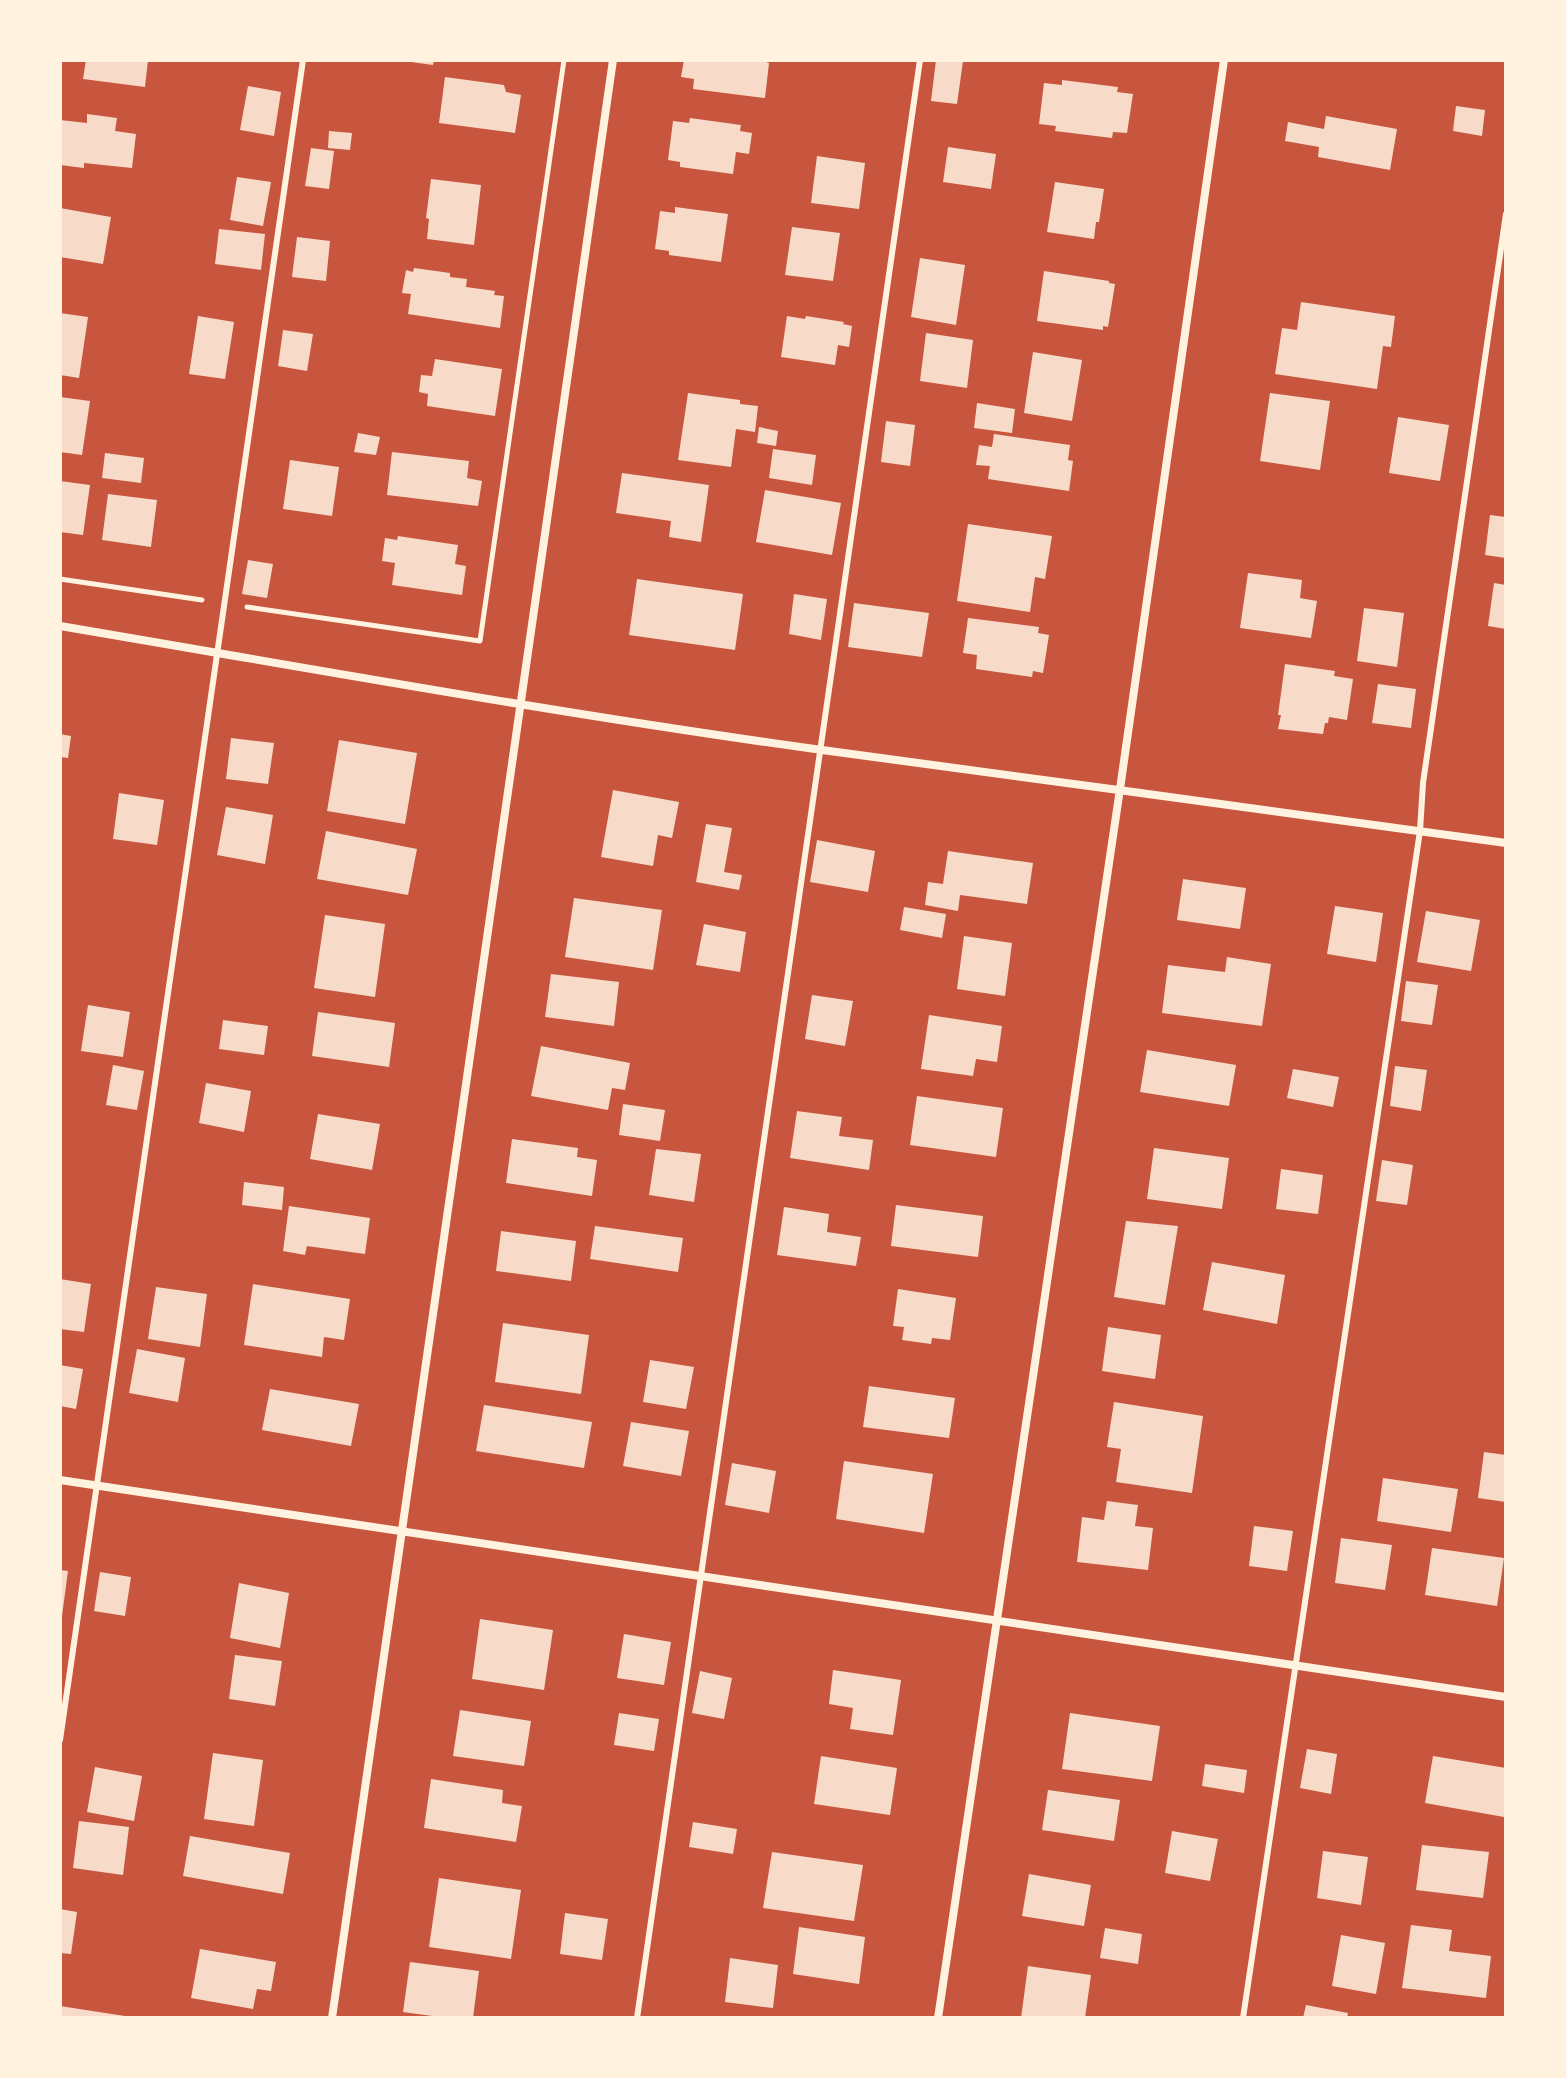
<svg xmlns="http://www.w3.org/2000/svg" width="1566" height="2078" font-family="'Fira Sans',sans-serif">
<style>
.building{fill:#f7dbc8}
.lines{fill:none;stroke-linecap:round;stroke-linejoin:round}
.path{stroke:#fff3e0;stroke-width:5}
.service{stroke:#fff3e0;stroke-width:6}
.minor{stroke:#fff3e0;stroke-width:8}
</style>
<rect width="100%" height="100%" fill="#c8553d"/>
<path class="building" d="M86,60H148L145,87L83,79Z
M411,60H434L433,65L411,62Z
M684,60H760L769,63L765,98L693,89L694,79L681,77Z
M936,60L963,61L957,104L931,101Z
M445,77L504,85L506,92L521,95L515,133L439,123Z
M1062,80L1118,87L1117,92L1133,94L1127,133L1113,132L1112,138L1055,131L1056,126L1039,124L1044,83L1062,85Z
M248,86L281,92L274,136L240,130Z
M1456,106L1485,110L1482,136L1453,131Z
M87,114L117,118L115,131L136,134L132,168L84,163V168L60,165V120L87,123Z
M1326,116L1397,129L1390,170L1318,157L1319,147L1285,141L1288,122L1324,129Z
M690,118L741,125L740,131L752,133L749,154L736,152L733,174L680,167V162L668,160L673,121L689,123Z
M329,131L352,133L350,150L328,148Z
M948,147L996,154L991,189L943,182Z
M311,148L334,151L329,189L305,186Z
M817,156L865,163L859,209L811,203Z
M237,177L271,182L263,226L230,220Z
M431,179L481,185L474,245L427,239L429,219L426,218Z
M1055,182L1104,189L1099,222H1096L1094,239L1047,232Z
M675,207L728,214L721,262L669,255V251L655,249L660,211L675,213Z
M60,208L111,217L103,264L60,257Z
M792,227L840,233L833,281L785,275Z
M219,229L265,234L261,270L215,264Z
M297,237L330,241L326,281L292,277Z
M920,258L965,265L956,325L911,317Z
M414,268L450,273V277L467,279L466,287L495,291L494,295L504,296L500,328L408,314L411,294L402,293L406,270L413,272Z
M1044,271L1109,281V283L1115,284L1108,327L1103,326V330L1037,321Z
M1301,302L1395,316L1391,347L1383,346L1377,389L1275,374L1282,328L1297,330Z
M60,313L88,317L79,378L60,375Z
M198,316L234,322L225,379L189,374Z
M787,316L805,319L806,316L844,322L843,324L852,326L849,347L838,345L835,365L781,357Z
M283,330L313,334L307,371L278,366Z
M926,333L973,340L967,388L920,381Z
M1033,352L1082,360L1072,421L1024,413Z
M435,359L502,369L495,416L427,406L428,394L419,392L421,375L432,376Z
M688,393L740,400V404L758,406L755,432L736,429L731,467L678,460Z
M1270,393L1330,401L1320,470L1260,461Z
M60,397L90,401L82,455L60,452Z
M977,403L1015,409L1012,433L974,428Z
M1398,417L1449,425L1440,481L1389,473Z
M886,421L915,425L910,466L881,462Z
M759,427L778,431L776,446L757,443Z
M358,433L380,437L376,455L354,452Z
M994,434L1070,445L1068,460L1073,461L1069,491L988,479L990,466L976,465L979,445L992,447Z
M773,449L816,455L812,485L769,478Z
M392,452L469,461L467,478L482,481L478,506L387,495Z
M105,453L144,458L141,483L102,478Z
M290,460L339,467L332,516L283,509Z
M622,473L709,485L701,542L669,537L671,521L616,513Z
M60,481L90,485L83,535L60,532Z
M765,490L841,503L832,555L756,542Z
M108,494L157,500L151,547L102,540Z
M1490,515L1506,517V558L1485,555Z
M968,524L1052,536L1045,579L1035,577L1030,612L957,601Z
M398,536L458,545L455,564L466,566L462,595L392,585L395,563L382,561L385,538L397,540Z
M248,560L273,564L267,598L242,594Z
M1248,573L1302,580L1300,598L1317,601L1311,638L1240,628Z
M637,579L743,594L735,650L629,635Z
M1494,583L1506,585V629L1488,626Z
M794,594L827,599L821,640L789,634Z
M854,603L929,613L922,657L848,647Z
M1364,608L1404,613L1397,667L1357,661Z
M968,618L1039,627L1038,633L1049,635L1043,673L1033,671L1032,677L976,669L977,655L963,653Z
M1285,664L1335,671L1334,676L1353,679L1347,720L1329,717L1328,723H1325L1323,734L1278,729L1281,715H1278Z
M1378,684L1416,689L1411,728L1372,723Z
M60,734L71,736L68,758L60,757Z
M231,738L274,743L268,784L226,779Z
M339,740L417,753L405,824L327,811Z
M613,790L679,802L672,838L658,835L653,866L601,857Z
M119,793L164,800L157,845L113,839Z
M226,807L273,815L265,864L217,855Z
M706,824L732,828L724,872L742,875L739,890L696,882Z
M326,831L417,849L408,895L317,879Z
M817,840L875,851L868,892L810,882Z
M948,851L1033,863L1027,904L960,895L958,911L925,905L928,882L943,884Z
M1183,879L1246,888L1240,929L1177,920Z
M574,898L662,910L653,970L565,957Z
M1335,906L1383,913L1376,962L1327,954Z
M904,907L946,914L942,938L900,930Z
M1426,911L1480,920L1471,971L1417,962Z
M325,915L385,924L375,997L314,988Z
M704,924L746,932L740,972L696,965Z
M964,936L1012,943L1005,996L957,989Z
M1227,957L1271,964L1262,1026L1162,1013L1168,965L1225,972Z
M551,974L619,982L614,1026L545,1017Z
M1406,981L1438,985L1432,1025L1401,1021Z
M812,995L853,1001L845,1046L805,1039Z
M88,1005L130,1012L123,1057L81,1051Z
M318,1012L395,1023L389,1067L312,1056Z
M929,1015L1002,1026L997,1062L976,1059L973,1076L921,1069Z
M223,1020L268,1026L264,1055L219,1049Z
M541,1046L630,1063L625,1090L612,1088L608,1110L531,1096Z
M1147,1050L1236,1065L1229,1106L1140,1092Z
M113,1065L144,1071L137,1110L106,1105Z
M1395,1066L1427,1070L1421,1111L1390,1106Z
M1293,1069L1339,1077L1333,1107L1287,1098Z
M206,1083L251,1091L244,1132L199,1123Z
M917,1096L1003,1108L996,1157L910,1145Z
M623,1104L665,1110L660,1141L619,1135Z
M797,1111L842,1117L839,1136L873,1140L869,1170L790,1158Z
M318,1114L380,1124L372,1170L310,1159Z
M512,1139L578,1148L577,1157L597,1160L592,1196L506,1183Z
M1154,1148L1229,1158L1222,1209L1147,1199Z
M656,1149L701,1154L694,1202L649,1195Z
M1382,1160L1413,1165L1407,1205L1376,1201Z
M1281,1169L1323,1175L1318,1214L1276,1209Z
M244,1182L284,1187L282,1210L242,1205Z
M896,1205L983,1216L978,1257L891,1246Z
M289,1206L370,1218L365,1254L307,1246L305,1255L283,1251Z
M784,1207L829,1214L827,1232L861,1237L856,1266L777,1255Z
M1126,1221L1178,1226L1165,1305L1114,1297Z
M595,1226L683,1238L678,1272L590,1259Z
M501,1231L576,1241L571,1281L496,1271Z
M1212,1262L1285,1275L1277,1324L1203,1310Z
M60,1279L91,1284L84,1332L60,1329Z
M253,1284L350,1299L344,1340L324,1337L322,1357L244,1345Z
M156,1287L207,1294L200,1347L148,1339Z
M898,1289L956,1298L950,1340L932,1338L931,1344L902,1340L904,1327L893,1326Z
M503,1323L589,1335L581,1394L495,1382Z
M1108,1327L1161,1335L1155,1379L1102,1371Z
M137,1349L185,1358L178,1402L129,1393Z
M650,1360L694,1367L686,1409L643,1402Z
M60,1365L83,1369L76,1409L60,1406Z
M869,1386L955,1398L949,1438L863,1427Z
M270,1389L359,1404L351,1446L262,1430Z
M1114,1402L1203,1416L1192,1493L1116,1482L1121,1449L1107,1447Z
M484,1405L592,1422L584,1468L476,1451Z
M631,1422L689,1431L681,1476L623,1466Z
M1484,1452L1506,1455V1502L1478,1498Z
M844,1461L933,1474L924,1533L836,1519Z
M732,1463L776,1471L769,1513L725,1505Z
M1383,1478L1458,1489L1451,1532L1377,1521Z
M1107,1501L1138,1505L1135,1526L1153,1528L1148,1570L1077,1562L1082,1517L1104,1520Z
M1254,1526L1293,1531L1287,1571L1249,1566Z
M1341,1538L1392,1545L1385,1590L1335,1583Z
M1432,1548L1504,1558L1497,1606L1425,1595Z
M60,1570L68,1571L62,1616H60Z
M100,1572L131,1577L125,1616L94,1611Z
M239,1583L289,1593L280,1648L230,1638Z
M480,1619L553,1630L544,1690L472,1679Z
M624,1634L671,1642L664,1685L617,1678Z
M235,1655L282,1661L275,1706L229,1699Z
M833,1670L901,1680L893,1735L850,1729L853,1708L829,1704Z
M700,1671L732,1678L724,1719L692,1713Z
M460,1710L531,1721L524,1766L453,1756Z
M619,1713L659,1719L654,1751L614,1745Z
M1070,1713L1160,1726L1152,1781L1062,1769Z
M1307,1749L1337,1754L1331,1794L1300,1788Z
M213,1753L263,1760L254,1826L204,1819Z
M821,1756L897,1768L890,1815L814,1804Z
M1433,1756L1506,1768L1504,1817L1425,1803Z
M1205,1764L1247,1770L1244,1793L1202,1786Z
M95,1767L142,1776L134,1821L87,1812Z
M431,1779L503,1790L502,1803L522,1806L516,1842L424,1828Z
M1048,1790L1120,1800L1114,1841L1042,1830Z
M79,1821L129,1827L123,1875L73,1868Z
M693,1822L737,1829L733,1854L689,1847Z
M1172,1831L1218,1839L1210,1881L1165,1873Z
M190,1836L290,1853L283,1894L183,1876Z
M1422,1845L1489,1852L1483,1898L1416,1890Z
M1323,1851L1368,1857L1361,1905L1317,1898Z
M772,1852L863,1865L854,1921L763,1908Z
M1029,1874L1091,1885L1084,1926L1022,1916Z
M439,1878L521,1890L511,1959L429,1947Z
M60,1909L77,1912L71,1954L60,1953Z
M565,1913L608,1919L602,1960L560,1954Z
M1411,1925L1452,1930L1449,1951L1491,1956L1486,1998L1402,1988Z
M799,1927L865,1937L859,1984L793,1974Z
M1105,1928L1142,1934L1138,1964L1100,1958Z
M1341,1935L1385,1943L1376,1994L1332,1986Z
M200,1949L276,1962L271,1991L257,1989L253,2009L191,1998Z
M730,1958L778,1965L773,2008L725,2002Z
M410,1962L479,1971L473,2018H447L403,2012Z
M1028,1966L1091,1975L1085,2018H1021Z
M1306,2005L1348,2013L1347,2018H1303Z
M60,2006L125,2016V2018H60Z"/>
<g class="lines">
<path class="path" d="M60,579L202,600
M247,607L480,641L564,60"/>
<path class="service" d="M60,1740L303,60
M637,2018L920,60
M1243,2018L1420,831L1423,783L1506,214"/>
<path class="minor" d="M60,626C314,669 567,715 822,750C1050,782 1278,810 1506,843
M60,1480L1506,1697
M332,2018L613,60
M938,2018L1120,789L1224,60"/>
</g>
<rect width="1566" height="2078" fill="none" stroke="#fff3e0" stroke-width="124"/>
</svg>
